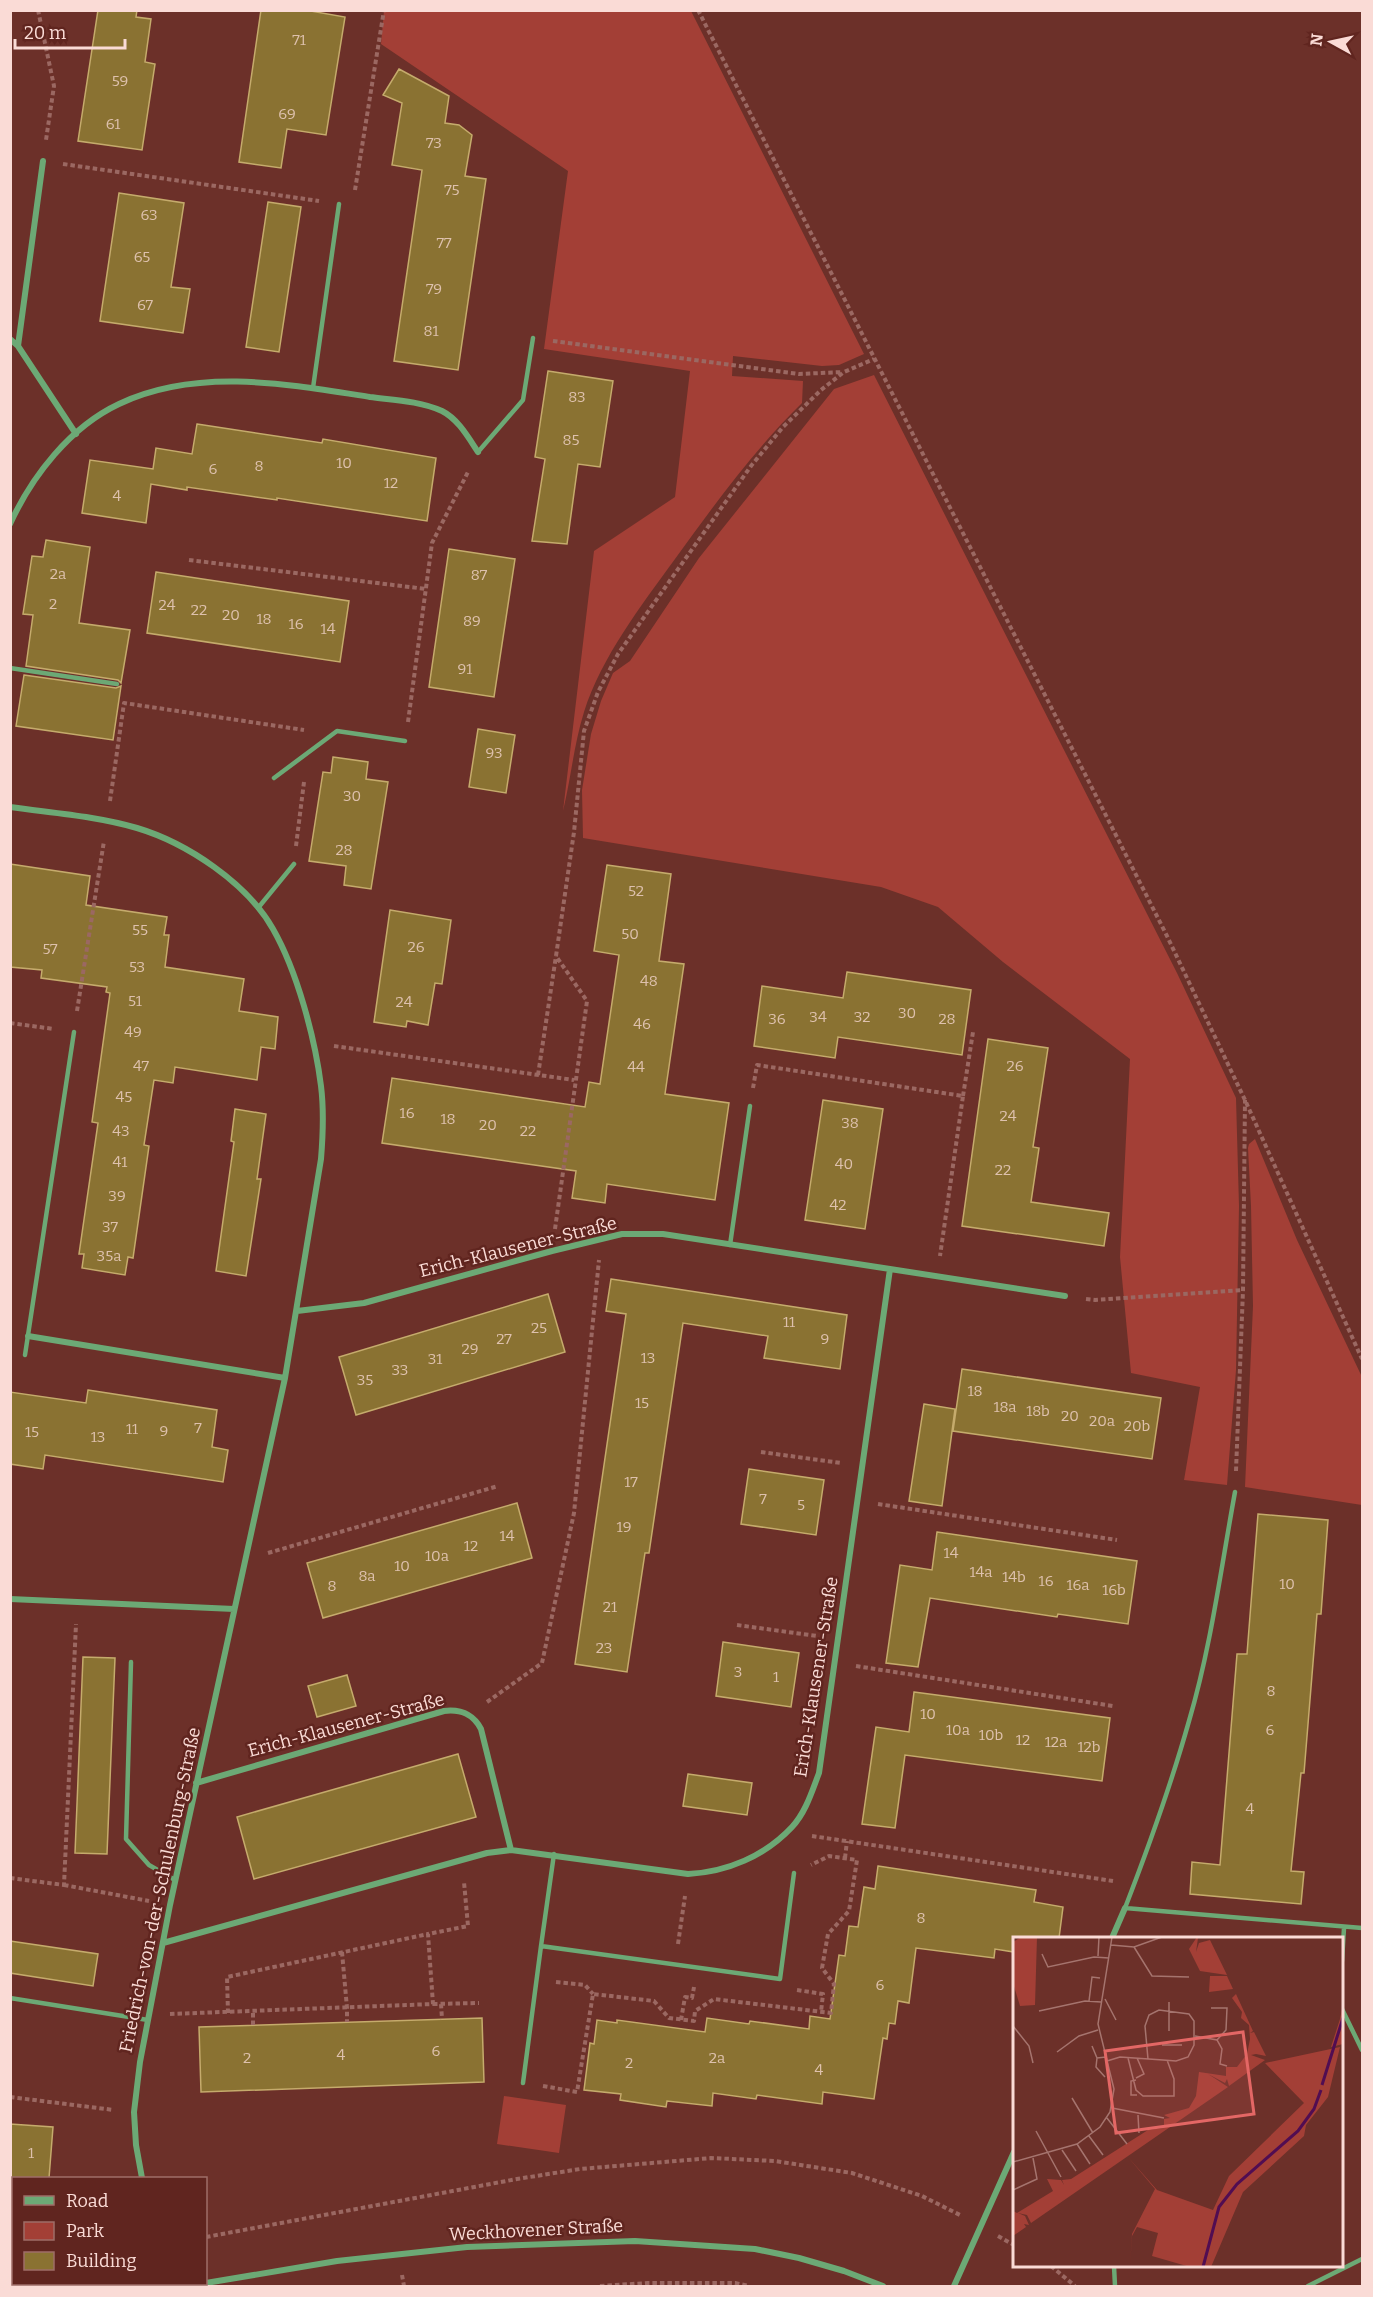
<svg xmlns="http://www.w3.org/2000/svg" width="1373" height="2297" font-family="Bitter,serif">
<style>
.green{fill:#a33f36}
.building{fill:#8a7232;stroke:#c5ab6c;stroke-width:1.5}
.lines{fill:none;stroke-linecap:round;stroke-linejoin:round}
.path{stroke:#9b6862;stroke-width:4;stroke-dasharray:4.5 3;stroke-linecap:butt}
.lane{stroke:#6ca975;stroke-width:4.5}
.street{stroke:#6ca975;stroke-width:6}
.labels{text-anchor:middle;stroke-width:5;stroke-linejoin:round;paint-order:stroke}
.number-label{font-size:15px;fill:#dec1ad}
.street-label{font-size:18px;fill:#fadbd6;stroke:#60251f}
.inset-river{fill:none;stroke:#510d52;stroke-width:3}
.inset-road{fill:none;stroke:#a5746e;stroke-width:1.5}
.view{fill:#e36765;fill-opacity:0.15;stroke:#e36765;stroke-width:3}
.inset-edge{fill:none;stroke:#fadbd6;stroke-width:3}
</style>
<rect width="100%" height="100%" fill="#6c3029"/>
<path class="green" d="M384,11H691L864,354L839,365L822,366L733,356L732,376L803,381L802,403C753,451 715,504 675,559C641,606 602,656 584,712C574,744 571,778 563,811L594,551L675,497L690,371L544,349L568,171L381,44Z
M874,375L1177,973L1236,1098L1239,1206L1236,1370L1227,1485L1184,1480L1200,1387L1131,1373L1120,1257L1130,1059L1003,962L938,907L881,887L583,838L582,790L591,734L601,701L613,673L630,661L699,558L834,389Z
M1255,1139L1297,1240L1362,1377V1505L1245,1487L1253,1306L1251,1206L1248,1148L1249,1144Z
M504,2096L566,2105L559,2153L497,2144Z"/>
<path class="building" d="M98,10H137L136,17L151,19L145,62L155,64L142,150L78,141Z
M261,10H305L345,17L326,135L287,129L281,168L239,162Z
M399,69L449,96L445,123L459,125L472,135L465,176L486,179L458,370L394,361L422,170L392,165L402,103L383,95Z
M119,193L184,203L171,287L190,289L183,333L100,321Z
M268,202L301,207L279,352L246,347Z
M548,371L613,381L600,467L578,464L567,544L532,541L545,459L535,457Z
M197,424L322,443L323,439L436,458L427,521L277,498V500L187,487V490L151,484L146,523L82,513L90,460L153,469L156,448L192,454Z
M46,540L90,547L79,623L130,630L121,683L118,680L26,666L33,615L23,614L32,556L43,557Z
M449,549L515,559L494,697L429,687Z
M156,572L349,601L340,662L147,633Z
M24,675L116,688L121,686L113,740L16,726Z
M478,729L515,735L506,793L469,787Z
M333,757L368,762L366,779L388,782L371,889L344,885L346,866L309,861L323,772L331,773Z
M10,864L90,876L86,905L167,917L164,935H169L165,967L244,979L239,1011L278,1017L275,1049L261,1047L257,1080L175,1067L173,1083L154,1080L144,1145L149,1146L133,1258L128,1257L125,1275L82,1268L84,1254H79L98,1123L92,1122L110,993L106,992L107,987L41,978L42,970L10,967Z
M607,865L671,874L659,961L684,964L665,1094L729,1103L715,1200L607,1184L605,1203L572,1198L576,1171L382,1143L392,1078L585,1107L589,1082L600,1084L619,955L594,951Z
M390,910L451,920L442,984L435,983L428,1025L407,1021L406,1027L374,1022Z
M847,972L971,990L962,1055L838,1037L835,1058L754,1046L762,986L843,998Z
M988,1039L1048,1048L1033,1147L1039,1148L1031,1202L1109,1213L1104,1246L962,1226Z
M823,1100L883,1109L865,1229L805,1220Z
M235,1109L266,1114L257,1179H261L246,1276L216,1271L234,1142L231,1141Z
M611,1279L847,1315L840,1369L764,1358L768,1336L683,1323L649,1553H645L627,1672L575,1664L626,1314L606,1311Z
M548,1294L565,1352L356,1415L339,1357Z
M962,1369L1161,1398L1152,1459L953,1431Z
M88,1390L217,1410L212,1447L228,1450L223,1482L45,1455L43,1469L10,1464V1392L86,1403Z
M924,1404L955,1409L942,1506L909,1501Z
M749,1469L824,1480L816,1535L741,1524Z
M517,1503L532,1558L323,1618L307,1563Z
M1258,1514L1328,1520L1321,1614H1317L1304,1773H1301L1291,1871L1304,1872L1301,1904L1190,1894L1192,1862L1220,1865L1237,1654H1247Z
M937,1532L1137,1561L1128,1624L1058,1614L1057,1617L930,1598L918,1667L886,1663L900,1565L932,1570Z
M723,1642L799,1653L791,1707L716,1696Z
M83,1657L115,1658L107,1854L75,1853Z
M347,1675L356,1706L317,1717L308,1686Z
M914,1692L1110,1718L1102,1781L905,1755L895,1828L862,1824L876,1727L909,1732Z
M458,1754L476,1817L254,1879L237,1817Z
M688,1774L752,1783L747,1815L683,1806Z
M878,1866L1036,1890L1034,1902L1063,1907L1059,1938H1014V1952L995,1949L994,1958L916,1948L909,2003L898,2001L895,2024L889,2023L887,2039L883,2038L874,2099L823,2092L822,2104L757,2095L756,2099L713,2093L712,2106L667,2101L666,2107L620,2100L621,2094L584,2090L590,2043L594,2044L597,2020L617,2023V2020L705,2032L707,2018L749,2024L750,2021L809,2029L810,2016L830,2019L839,1955L845,1956L849,1926L858,1927L864,1887L875,1889Z
M10,1941L98,1954L93,1986L10,1973Z
M482,2018L484,2082L201,2092L199,2027Z
M10,2124L53,2127L49,2178H10Z"/>
<g class="lines">
<path class="path" d="M38,10L54,86L46,140
M698,10L1167,936L1245,1100L1362,1359
M63,164L319,201
M355,190L384,10
M553,341L799,374L843,372
M189,560L426,589
M408,722L432,543L469,470
M110,801L124,703L304,730
M296,846L304,782
M77,1011L104,841
M10,1023L54,1029
M334,1046L574,1080
M538,1075L556,956
M753,1088L757,1065L963,1096L940,1256
M963,1096L973,1032
M555,1229L587,1001L556,956L574,832L584,731L598,692L618,654L751,466L783,427L821,390L844,372L874,359
M1086,1299L1095,1300L1243,1290
M761,1452L841,1463
M1236,1471L1243,1290L1245,1100
M878,1504L1117,1540
M268,1553L498,1486
M737,1625L817,1636
M856,1666L1113,1706
M487,1702L542,1663L574,1513L599,1260
M812,1836L1113,1881
M845,1858L847,1841
M10,1878L64,1885L76,1624
M64,1885L149,1901
M678,1944L685,1896
M342,1952L347,2008V2022
M556,1982L585,1985L593,1994
M797,1990L823,1994L821,2012
M433,2004L479,2003
M441,2004L442,2019
M228,2013L227,1977L428,1934
M170,2014L433,2004L428,1934L468,1926L464,1882
M681,2020L685,1997L692,1998L694,1987
M253,2025V2012
M543,2086L577,2092L593,1994L654,2001L669,2018L694,2021L695,2011L714,1999L831,2013L834,1984L822,1968L828,1934L849,1911L857,1860L829,1856L811,1865
M10,2097L114,2110
M998,2236L1014,2245
M206,2237L517,2179L580,2169L711,2158L775,2161L852,2173L922,2196L962,2216
M1051,2266L1075,2286
M10,2274L14,2273
M402,2275L404,2286
M600,2286L648,2283H735L749,2286"/>
<path class="lane" d="M313,388L339,204
M478,452L523,400L533,338
M10,668L117,684
M274,778L337,731L405,741
M258,908L294,864
M730,1245L750,1106
M25,1355L74,1032
M1235,1492C1221,1568 1211,1647 1189,1721C1171,1785 1149,1846 1125,1908L1362,1928
M131,1662L126,1839L149,1865L175,1880
M554,1854L541,1946L780,1979L794,1873
M1342,1961L1344,1928
M10,1998L148,2020
M1342,2009L1362,2050
M523,2083L541,1946
M1114,2266L1115,2286
M1308,2286L1362,2259"/>
<path class="street" d="M10,339L18,346L76,434
M18,346L43,161
M10,524C32,476 70,427 119,404C197,367 288,384 370,397C393,400 420,401 442,411C458,419 468,437 478,452
M10,807C52,813 96,816 137,828C187,843 247,883 273,929C297,971 315,1038 321,1086C324,1110 323,1135 321,1159L285,1378L170,1905L140,2062L134,2112L136,2145L142,2178
M890,1269L1065,1296
M28,1336L285,1378
M10,1599L234,1609
M196,1783L444,1711C461,1709 473,1714 481,1729L511,1850
M1112,1938L1125,1908
M163,1943L487,1853L511,1850L688,1874C727,1872 765,1856 792,1827C806,1812 812,1791 819,1773L890,1269L663,1234H622L552,1251L364,1303L297,1311
M160,2284L161,2286
M188,2286L337,2261L467,2247L635,2241L755,2249L799,2258L844,2271L883,2286
M954,2286L1014,2152"/>
</g>
<g class="labels">
<g class="number-label">
<text x="299" y="45">71</text>
<text x="120" y="86">59</text>
<text x="287" y="119">69</text>
<text x="113" y="129">61</text>
<text x="434" y="148">73</text>
<text x="452" y="195">75</text>
<text x="149" y="220">63</text>
<text x="444" y="248">77</text>
<text x="142" y="262">65</text>
<text x="434" y="294">79</text>
<text x="145" y="310">67</text>
<text x="431" y="336">81</text>
<text x="577" y="402">83</text>
<text x="571" y="445">85</text>
<text x="344" y="468">10</text>
<text x="259" y="471">8</text>
<text x="213" y="474">6</text>
<text x="391" y="488">12</text>
<text x="117" y="501">4</text>
<text x="58" y="579">2a</text>
<text x="479" y="580">87</text>
<text x="53" y="609">2</text>
<text x="167" y="610">24</text>
<text x="199" y="615">22</text>
<text x="231" y="620">20</text>
<text x="264" y="624">18</text>
<text x="472" y="626">89</text>
<text x="296" y="629">16</text>
<text x="328" y="634">14</text>
<text x="465" y="674">91</text>
<text x="494" y="758">93</text>
<text x="352" y="801">30</text>
<text x="344" y="855">28</text>
<text x="636" y="896">52</text>
<text x="140" y="935">55</text>
<text x="630" y="939">50</text>
<text x="416" y="952">26</text>
<text x="50" y="954">57</text>
<text x="137" y="972">53</text>
<text x="649" y="986">48</text>
<text x="135" y="1006">51</text>
<text x="404" y="1007">24</text>
<text x="907" y="1018">30</text>
<text x="818" y="1022">34</text>
<text x="862" y="1022">32</text>
<text x="777" y="1024">36</text>
<text x="947" y="1024">28</text>
<text x="642" y="1029">46</text>
<text x="133" y="1037">49</text>
<text x="141" y="1071">47</text>
<text x="1015" y="1071">26</text>
<text x="636" y="1072">44</text>
<text x="124" y="1102">45</text>
<text x="407" y="1118">16</text>
<text x="1008" y="1121">24</text>
<text x="448" y="1124">18</text>
<text x="850" y="1128">38</text>
<text x="488" y="1130">20</text>
<text x="121" y="1136">43</text>
<text x="528" y="1136">22</text>
<text x="120" y="1167">41</text>
<text x="844" y="1169">40</text>
<text x="1003" y="1175">22</text>
<text x="117" y="1201">39</text>
<text x="838" y="1210">42</text>
<text x="110" y="1232">37</text>
<text x="109" y="1261">35a</text>
<text x="789" y="1327">11</text>
<text x="539" y="1333">25</text>
<text x="504" y="1344">27</text>
<text x="825" y="1344">9</text>
<text x="470" y="1354">29</text>
<text x="648" y="1363">13</text>
<text x="435" y="1364">31</text>
<text x="400" y="1375">33</text>
<text x="365" y="1385">35</text>
<text x="975" y="1396">18</text>
<text x="642" y="1408">15</text>
<text x="1005" y="1412">18a</text>
<text x="1038" y="1416">18b</text>
<text x="1070" y="1421">20</text>
<text x="1102" y="1426">20a</text>
<text x="1137" y="1431">20b</text>
<text x="198" y="1433">7</text>
<text x="132" y="1434">11</text>
<text x="164" y="1436">9</text>
<text x="32" y="1437">15</text>
<text x="98" y="1442">13</text>
<text x="631" y="1487">17</text>
<text x="763" y="1504">7</text>
<text x="801" y="1510">5</text>
<text x="624" y="1532">19</text>
<text x="507" y="1541">14</text>
<text x="471" y="1551">12</text>
<text x="951" y="1558">14</text>
<text x="437" y="1561">10a</text>
<text x="402" y="1571">10</text>
<text x="981" y="1577">14a</text>
<text x="367" y="1581">8a</text>
<text x="1014" y="1582">14b</text>
<text x="1046" y="1586">16</text>
<text x="1287" y="1589">10</text>
<text x="1078" y="1590">16a</text>
<text x="332" y="1591">8</text>
<text x="1114" y="1595">16b</text>
<text x="610" y="1612">21</text>
<text x="604" y="1653">23</text>
<text x="738" y="1677">3</text>
<text x="776" y="1682">1</text>
<text x="1271" y="1696">8</text>
<text x="928" y="1719">10</text>
<text x="958" y="1735">10a</text>
<text x="1270" y="1735">6</text>
<text x="991" y="1740">10b</text>
<text x="1023" y="1745">12</text>
<text x="1056" y="1747">12a</text>
<text x="1089" y="1752">12b</text>
<text x="1250" y="1814">4</text>
<text x="921" y="1923">8</text>
<text x="880" y="1990">6</text>
<text x="436" y="2056">6</text>
<text x="341" y="2060">4</text>
<text x="247" y="2063">2</text>
<text x="717" y="2063">2a</text>
<text x="629" y="2068">2</text>
<text x="819" y="2075">4</text>
<text x="31" y="2158">1</text>
</g>
<g class="street-label">
<text transform="translate(518 1247) rotate(-14)" y="6">Erich-Klausener-Straße</text>
<text transform="translate(816 1677) rotate(-81)" y="6">Erich-Klausener-Straße</text>
<text transform="translate(346 1725) rotate(-15)" y="6">Erich-Klausener-Straße</text>
<text transform="translate(160 1890) rotate(-78)" y="6">Friedrich-von-der-Schulenburg-Straße</text>
<text transform="translate(536 2230) rotate(-3)" y="6">Weckhovener Straße</text>
</g>
</g>
<g transform="translate(1013 1937)">
<rect width="330" height="330" fill="#6c3029"/>
<path d="M8,0H24L22,68L7,69L0,46V5ZM184,0H196L185,1L183,15L186,6L197,3L214,38L187,34L176,12ZM197,39H214L220,52L196,55ZM223,57L240,94L237,96L241,95L253,119L243,117L238,118L252,123L216,149L214,142L212,146L195,137L215,150L18,286L14,278L5,276L12,279L16,288L11,287L13,290L0,299V274L4,276L40,254L34,242L48,243L51,248L49,243L58,242L135,193L151,191V182L157,181L151,178L176,171L183,159L186,135L213,139V130H224L234,117L237,102L236,88L228,81L229,75L219,61ZM330,67V107L318,110L327,82ZM327,110L315,160L293,188L291,199L230,255L198,330H177L139,319L145,296L124,290L119,299L117,330L119,297L73,249L119,297L142,252L115,220L144,253L200,273L216,239L291,166L252,126Z" fill="#a33f36"/>
<path class="inset-river" d="M309,148L330,81M190,330L206,270L224,247L285,194L301,172L308,153"/>
<path class="inset-road" d="M98,8L121,10L149,0M121,10L139,39L176,40M29,17L35,30L81,20L96,21M85,19L86,0M92,62L103,83M76,64L79,40L87,41M198,71H214L213,93L204,103M26,74L72,64L88,65M0,89L16,109L20,126M156,94V65M182,99L204,103L209,112L207,127L214,129M149,108H169M79,109L84,121L93,120M44,115L66,99L85,93M84,121L83,130L92,140M115,121L123,153L130,159H161V142L154,123M94,124L107,120L150,123L163,124L175,120L181,108V84L176,77L146,73L136,78L132,89L135,122M123,141L131,137L124,121M123,143L118,144V158H124M59,161L80,196M99,171L151,181M125,178L126,196M94,181L114,207M23,194L48,240M76,199L90,218M64,207L77,227M49,213L63,234M0,225L64,207L87,190L97,175L101,152L85,87L99,0M0,253L24,242L20,221"/>
<path class="view" d="M230,95L241,177L103,196L92,114Z"/>
<rect width="330" height="330" class="inset-edge"/>
</g>
<rect width="1373" height="2297" fill="none" stroke="#fadbd6" stroke-width="24"/>
<rect x="12" y="2177" width="195" height="108" fill="#60251f" stroke="#9e6e68" stroke-width="1.5"/>
<rect x="24" y="2196" width="30" height="9" fill="#6ca975" stroke="#9e6e68" stroke-width="1.5"/>
<text x="66" y="2207" font-size="18" fill="#fadbd6">Road</text>
<rect x="24" y="2222" width="30" height="18" fill="#a33f36" stroke="#9e6e68" stroke-width="1.5"/>
<text x="66" y="2237" font-size="18" fill="#fadbd6">Park</text>
<rect x="24" y="2252" width="30" height="18" fill="#8a7232" stroke="#9e6e68" stroke-width="1.5"/>
<text x="66" y="2267" font-size="18" fill="#fadbd6">Building</text>
<g transform="translate(1331 42) rotate(278)" stroke="#60251f" stroke-width="4.5" paint-order="stroke">
<path d="M0-4.5L10 22L0 15L-10 22Z" fill="#fadbd6"/>
<text y="-9" font-size="16" font-weight="bold" text-anchor="middle" fill="#fadbd6">N</text>
</g>
<path d="M15 39v9h110v-9" fill="none" stroke="#fadbd6" stroke-width="3"/>
<text x="24" y="39" font-size="18" fill="#fadbd6" stroke="#60251f" stroke-width="4.5" paint-order="stroke">20 m</text>
</svg>
